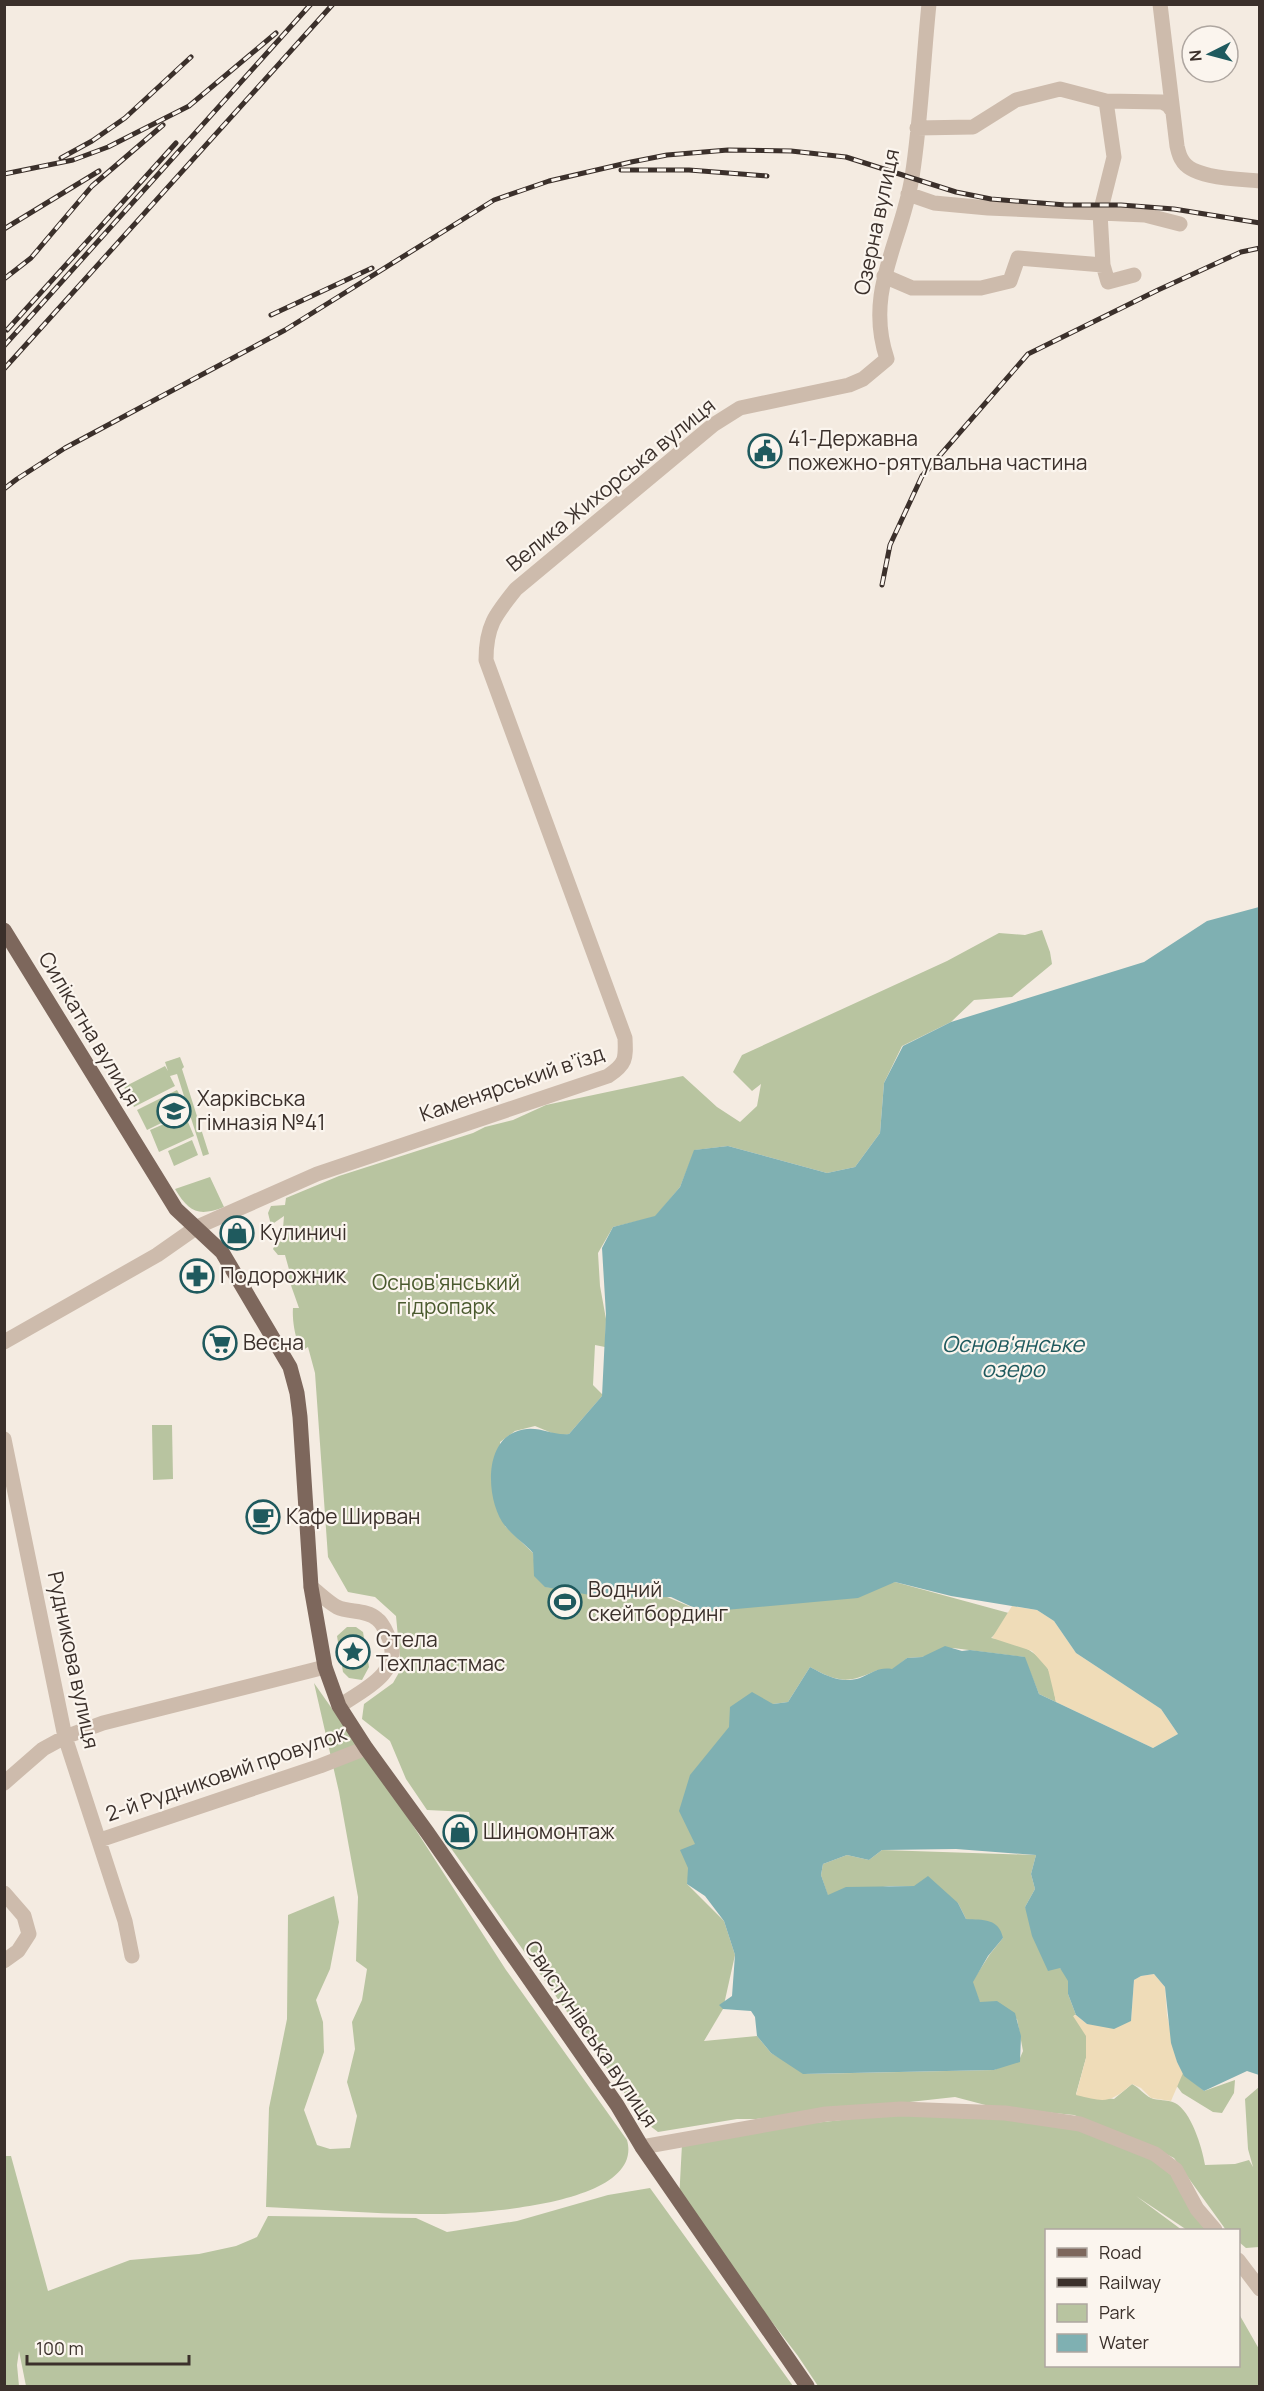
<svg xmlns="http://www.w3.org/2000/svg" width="1264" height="2391" font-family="Manrope,sans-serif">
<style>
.green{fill:#b8c4a0}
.sand{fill:#efdcb8}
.water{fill:#7fb0b2}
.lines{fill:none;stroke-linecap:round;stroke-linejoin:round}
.minor{stroke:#cdbbac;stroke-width:15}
.major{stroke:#7d675c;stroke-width:15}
.rail-casing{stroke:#3b302b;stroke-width:5}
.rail{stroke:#fbf5ee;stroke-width:3;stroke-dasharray:9;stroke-linecap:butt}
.labels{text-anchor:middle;stroke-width:4.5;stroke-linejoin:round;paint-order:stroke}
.street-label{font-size:21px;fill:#3b302b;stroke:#fbf5ee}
.poi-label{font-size:21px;fill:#3b302b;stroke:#fbf5ee;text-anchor:start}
.park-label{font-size:21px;fill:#4a5a2e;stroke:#fbf5ee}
.water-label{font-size:22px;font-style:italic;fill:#1f5a5e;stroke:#fbf5ee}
</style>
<rect width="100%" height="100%" fill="#f4ebe1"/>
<path class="green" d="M1042,930L1050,952L1052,964L1012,997L974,1000L951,1022L902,1046L884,1083L880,1133L855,1167L827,1173L728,1146L695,1150L680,1187L655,1217L613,1227L598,1253L600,1286L606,1319L605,1347L595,1345L593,1385L603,1395L569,1434L559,1436L535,1426L515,1431L500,1442L505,1526L533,1553L534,1560L546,1587L667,1597L703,1612L895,1582L1016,1615L991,1638C1012,1640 1037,1649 1048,1669C1053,1678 1054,1692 1056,1702L1039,1694L1024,1657L953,1648L922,1657L907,1658L892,1670C878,1667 873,1673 860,1677C841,1684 827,1676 810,1667L788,1702L773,1704L695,1844L687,1884L724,1921L735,1955L723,2009L704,2041L757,2036L771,2053L807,2074L994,2070L1020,2058L1023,2051L1017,2019L980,2003L972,1982L990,1954L1003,1938L966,1919L958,1903L914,1886H889L828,1896L821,1875L823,1864L847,1855L869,1860L882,1850L1036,1855L1031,1874L1035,1889L1025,1907L1060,1968L1069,1976L1068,1994L1076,2015H1074L1086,2034V2058L1076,2094L1114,2099L1132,2084C1140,2088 1144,2095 1151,2098C1158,2101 1167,2099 1175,2103C1191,2111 1202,2147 1205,2165L1235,2164L1249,2160L1253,2167L1248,2149L1245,2099L1259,2087V2247L1246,2248L1239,2242L1238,2230H1226L1174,2158L1144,2143L1074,2115L993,2107L955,2097L756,2119H737L658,2132L645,2122L448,1844L473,1830L469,1812L427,1810L406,1779L390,1741L362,1719L364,1704L393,1683L401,1669L396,1616L375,1597L348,1592L328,1557L315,1373L308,1347L303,1350C295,1343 292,1319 293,1308H299L288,1277L290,1273L285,1255H278L273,1249L276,1243L282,1241L284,1216L271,1225L268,1213L271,1206L285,1205L286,1198L339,1176L473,1133L485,1127L513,1120L546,1105L683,1076L717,1107L740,1122L757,1106L761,1084L752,1091L733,1072L742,1055L947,961L999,933L1025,935Z
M180,1057L184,1067L182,1069L209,1154L203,1156L177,1074L170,1076L175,1086L134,1107L124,1087L165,1066L168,1071L165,1062Z
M177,1090L188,1110L147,1130L137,1110Z
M185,1115L194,1136L159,1152L150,1130Z
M192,1140L198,1155L174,1166L168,1151Z
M210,1177L224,1207C198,1217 189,1212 175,1189Z
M152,1425H172L173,1479L153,1480Z
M347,1627H356L363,1632L369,1667L362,1680L349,1678L343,1672L337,1636Z
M314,1683L403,1810L506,1970L627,2140C646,2208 464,2215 421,2214C370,2214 318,2209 266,2207L269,2108L287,2019L288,1915L334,1896L339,1922L330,1969L316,2000L323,2022L324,2052L304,2110L317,2145L330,2149L350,2148L357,2116L347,2082L355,2049L352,2022L362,2000L367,1969L356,1961L358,1897L339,1792Z
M1169,2062L1204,2091L1235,2080L1234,2093L1222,2113L1213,2112L1182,2093L1165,2070Z
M967,2114C1033,2123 1122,2126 1172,2176C1185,2188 1197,2215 1207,2230H1187L1136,2196L1182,2230H1046V2366H1238L1239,2314L1259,2349V2386H818L798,2356L679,2201L682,2144L804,2124L889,2115Z
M5,2156H11L48,2291L130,2260L199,2254L236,2246L257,2237L268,2216L416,2218L447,2232L517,2221L608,2195L650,2188L793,2386H26L19,2351L17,2365L19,2386H5Z"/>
<path class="sand" d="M1012,1606L1037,1610L1054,1621L1076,1653L1161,1709L1178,1734L1153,1748L1056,1702L1048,1669L1032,1651L992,1638Z
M1154,1974L1165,1987L1167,2015L1177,2062L1183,2073L1171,2101L1151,2098L1141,2088L1132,2084C1109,2104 1105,2102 1076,2095L1086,2058V2036L1073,2016L1076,2015L1087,2024L1131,2021L1134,1980L1141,1976Z"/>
<path class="water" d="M1259,907V2075L1247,2071L1204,2091L1184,2076L1177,2062L1171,2043L1165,1987L1154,1974L1141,1976L1134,1980L1131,2021L1114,2029L1087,2024L1076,2015L1068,1994V1981L1060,1968L1048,1971L1032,1936L1025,1907L1035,1889L1031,1874L1036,1855L956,1849L882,1850L869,1860L847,1855L823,1864L821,1875L828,1895L846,1887L914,1886L928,1876L958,1903L966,1919C983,1920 999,1918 1003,1938L988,1956L973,1982L980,2002L997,2001L1015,2013L1021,2036L1020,2062L994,2070L803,2074L771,2053L757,2036L755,2017L751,2011L723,2009L719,2005L732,1996L735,1955L724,1921L705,1896L687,1884L688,1868L680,1850L695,1844L679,1811L690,1775L729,1727L730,1707L752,1692L773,1704L788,1702L810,1667C827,1676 841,1684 860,1678C873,1673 878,1667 892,1669L907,1658L922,1657L945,1646L962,1651L970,1650L1025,1657L1039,1694L1153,1748L1178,1734L1161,1709L1076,1653L1054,1621L1037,1610L951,1596L895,1582L858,1598L703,1612L671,1597L607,1598L545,1587L534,1576L533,1553C525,1544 514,1537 506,1527C487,1505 482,1445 515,1432C537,1423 549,1436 569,1434L602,1396L606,1315L602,1248L613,1227L655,1216L680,1187L694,1150L728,1146L827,1173L855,1167L880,1133L884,1083L903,1046L951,1022L1144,962L1207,921Z"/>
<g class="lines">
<path class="minor" d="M1160,4L1177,146C1178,150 1179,156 1182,160C1192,179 1240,179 1260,181
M1106,101L1114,157L1100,213L1103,265L1108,282L1134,275
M917,128L973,127L1016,100L1060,89L1106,101L1162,102L1168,105L1173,112
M908,194L934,203L988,208L1145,215L1180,224
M884,276L912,288H981L1010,281L1018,258L1103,265
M4,1342L157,1255L197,1227L317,1174L608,1076C626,1064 626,1059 625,1038L486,660C486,626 495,615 516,589L713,425L740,408L849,385L863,379L887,359C864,291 902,242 912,177C921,120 923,62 929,4
M4,1439L65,1737L125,1921L132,1956
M311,1587C319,1593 328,1602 337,1607C349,1613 366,1609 377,1619C383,1623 386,1632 389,1638C404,1672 362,1691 339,1706
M4,1783L43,1749L65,1737L103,1723L325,1667
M100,1840L320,1766L366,1748
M4,1893L24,1916L29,1934L18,1951L4,1961
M642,2147L826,2114L901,2109L1005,2113L1080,2124L1155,2154L1176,2170L1197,2209L1215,2230
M1238,2260L1260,2289"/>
<path class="major" d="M4,930L176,1209L222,1252L290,1367L297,1393L300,1417L311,1587L325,1667L339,1706L366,1748L427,1832L617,2105L642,2147L807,2386"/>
<g class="rail-casing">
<path id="rail" d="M61,158L92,141L125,118L191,57
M621,170H689L767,176
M4,174L73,160L108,147L189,106L276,33
M4,229L99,171
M4,279L31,258L92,186L163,125
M271,315L372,268
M7,330L176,143
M4,346L311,4
M4,369L333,4
M4,489L17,479L65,448L285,330L494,200L549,181L631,162L667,155L728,150L791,151L846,157L956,192L991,199L1066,205H1121L1174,209L1260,223
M882,585L890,545L922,476L1028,354L1158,290L1241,252L1260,248"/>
</g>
<use href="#rail" class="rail"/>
</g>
<defs>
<g id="civic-ring" transform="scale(1.725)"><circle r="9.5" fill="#fbf5ee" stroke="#1f5a5e" stroke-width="1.5"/><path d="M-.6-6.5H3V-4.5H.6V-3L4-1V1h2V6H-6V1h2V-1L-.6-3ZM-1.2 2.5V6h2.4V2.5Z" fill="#1f5a5e"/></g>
<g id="school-ring" transform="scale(1.725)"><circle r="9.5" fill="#fbf5ee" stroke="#1f5a5e" stroke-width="1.5"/><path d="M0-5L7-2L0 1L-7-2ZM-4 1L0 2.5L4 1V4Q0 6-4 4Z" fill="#1f5a5e"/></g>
<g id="shop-ring" transform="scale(1.725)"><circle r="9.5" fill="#fbf5ee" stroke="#1f5a5e" stroke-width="1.5"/><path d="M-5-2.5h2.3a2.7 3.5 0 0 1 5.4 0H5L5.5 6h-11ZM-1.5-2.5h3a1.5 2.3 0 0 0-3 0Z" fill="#1f5a5e"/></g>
<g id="pharmacy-ring" transform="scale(1.725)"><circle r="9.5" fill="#fbf5ee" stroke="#1f5a5e" stroke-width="1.5"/><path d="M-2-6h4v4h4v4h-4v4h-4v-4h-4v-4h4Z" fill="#1f5a5e"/></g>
<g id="supermarket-ring" transform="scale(1.725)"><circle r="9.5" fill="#fbf5ee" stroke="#1f5a5e" stroke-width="1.5"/><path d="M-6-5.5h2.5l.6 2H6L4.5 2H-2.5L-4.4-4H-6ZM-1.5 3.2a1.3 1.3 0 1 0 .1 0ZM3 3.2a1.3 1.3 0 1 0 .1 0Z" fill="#1f5a5e"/></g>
<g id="cafe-ring" transform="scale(1.725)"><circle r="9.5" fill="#fbf5ee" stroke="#1f5a5e" stroke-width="1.5"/><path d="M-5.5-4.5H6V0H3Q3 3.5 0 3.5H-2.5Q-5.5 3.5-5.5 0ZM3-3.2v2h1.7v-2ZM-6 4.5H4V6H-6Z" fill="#1f5a5e"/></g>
<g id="stadium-ring" transform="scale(1.725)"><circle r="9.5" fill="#fbf5ee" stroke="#1f5a5e" stroke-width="1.5"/><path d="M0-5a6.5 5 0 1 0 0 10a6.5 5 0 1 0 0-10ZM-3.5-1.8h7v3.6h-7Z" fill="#1f5a5e"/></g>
<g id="sight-ring" transform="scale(1.725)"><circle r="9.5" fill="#fbf5ee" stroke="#1f5a5e" stroke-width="1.5"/><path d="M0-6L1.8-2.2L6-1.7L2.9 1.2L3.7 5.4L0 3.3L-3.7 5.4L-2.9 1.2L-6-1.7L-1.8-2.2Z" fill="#1f5a5e"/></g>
</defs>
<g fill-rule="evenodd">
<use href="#civic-ring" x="765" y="451"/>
<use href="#school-ring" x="174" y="1111"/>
<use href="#shop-ring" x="237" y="1233"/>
<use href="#pharmacy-ring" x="197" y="1276"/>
<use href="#supermarket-ring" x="220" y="1343"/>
<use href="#cafe-ring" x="263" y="1517"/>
<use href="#stadium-ring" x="565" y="1602"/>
<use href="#sight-ring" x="353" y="1652"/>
<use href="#shop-ring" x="460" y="1832"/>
</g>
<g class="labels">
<g class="street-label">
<text transform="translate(877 222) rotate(-78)" y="7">Озерна вулиця</text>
<text transform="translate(611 485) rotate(-39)" y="7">Велика Жихорська вулиця</text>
<text transform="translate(89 1029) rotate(59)" y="7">Силікатна вулиця</text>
<text transform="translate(512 1084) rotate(-19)" y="7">Каменярський в’їзд</text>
<text transform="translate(73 1660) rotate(78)" y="7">Рудникова вулиця</text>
<text transform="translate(226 1774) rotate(-19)" y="7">2-й Рудниковий провулок</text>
<text transform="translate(591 2034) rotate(56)" y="7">Свистунівська вулиця</text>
</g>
<g class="poi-label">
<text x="788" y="446">41-Державна<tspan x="788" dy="24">пожежно-рятувальна частина</tspan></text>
<text x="197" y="1106">Харківська<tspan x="197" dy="24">гімназія №41</tspan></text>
<text x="260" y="1240">Кулиничі</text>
<text x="220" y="1283">Подорожник</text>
<text x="243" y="1350">Весна</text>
<text x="286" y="1524">Кафе Ширван</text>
<text x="588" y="1597">Водний<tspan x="588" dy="24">скейтбординг</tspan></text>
<text x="376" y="1647">Стела<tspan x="376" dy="24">Техпластмас</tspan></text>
<text x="483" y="1839">Шиномонтаж</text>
</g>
<g class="park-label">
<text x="446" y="1290">Основ'янський<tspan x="446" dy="24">гідропарк</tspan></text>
</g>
<g class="water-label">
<text x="1013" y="1352">Основ'янське<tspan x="1013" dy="25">озеро</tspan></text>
</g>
</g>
<rect width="1264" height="2391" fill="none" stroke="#3b302b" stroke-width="12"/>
<rect x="1045" y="2229" width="195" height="138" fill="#fbf5ee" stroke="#aea6a0" stroke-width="1.5"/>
<rect x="1057" y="2248" width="30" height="9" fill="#7d675c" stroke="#aea6a0" stroke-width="1.5"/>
<text x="1099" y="2259" font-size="18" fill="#3b302b">Road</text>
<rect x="1057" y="2278" width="30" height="9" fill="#3b302b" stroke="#aea6a0" stroke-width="1.5"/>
<text x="1099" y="2289" font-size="18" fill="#3b302b">Railway</text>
<rect x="1057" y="2304" width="30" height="18" fill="#b8c4a0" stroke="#aea6a0" stroke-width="1.5"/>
<text x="1099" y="2319" font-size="18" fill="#3b302b">Park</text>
<rect x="1057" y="2334" width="30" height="18" fill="#7fb0b2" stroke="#aea6a0" stroke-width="1.5"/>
<text x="1099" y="2349" font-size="18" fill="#3b302b">Water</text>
<g transform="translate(1210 54) rotate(264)"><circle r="28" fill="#fbf5ee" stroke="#aea6a0" stroke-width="1.5"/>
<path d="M0-4.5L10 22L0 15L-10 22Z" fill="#1f5a5e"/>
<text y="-9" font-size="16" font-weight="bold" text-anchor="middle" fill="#3b302b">N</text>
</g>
<path d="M27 2355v9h162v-9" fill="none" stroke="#3b302b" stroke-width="3"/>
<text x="36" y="2355" font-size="18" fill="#3b302b" stroke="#fbf5ee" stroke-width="4.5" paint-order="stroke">100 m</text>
</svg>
